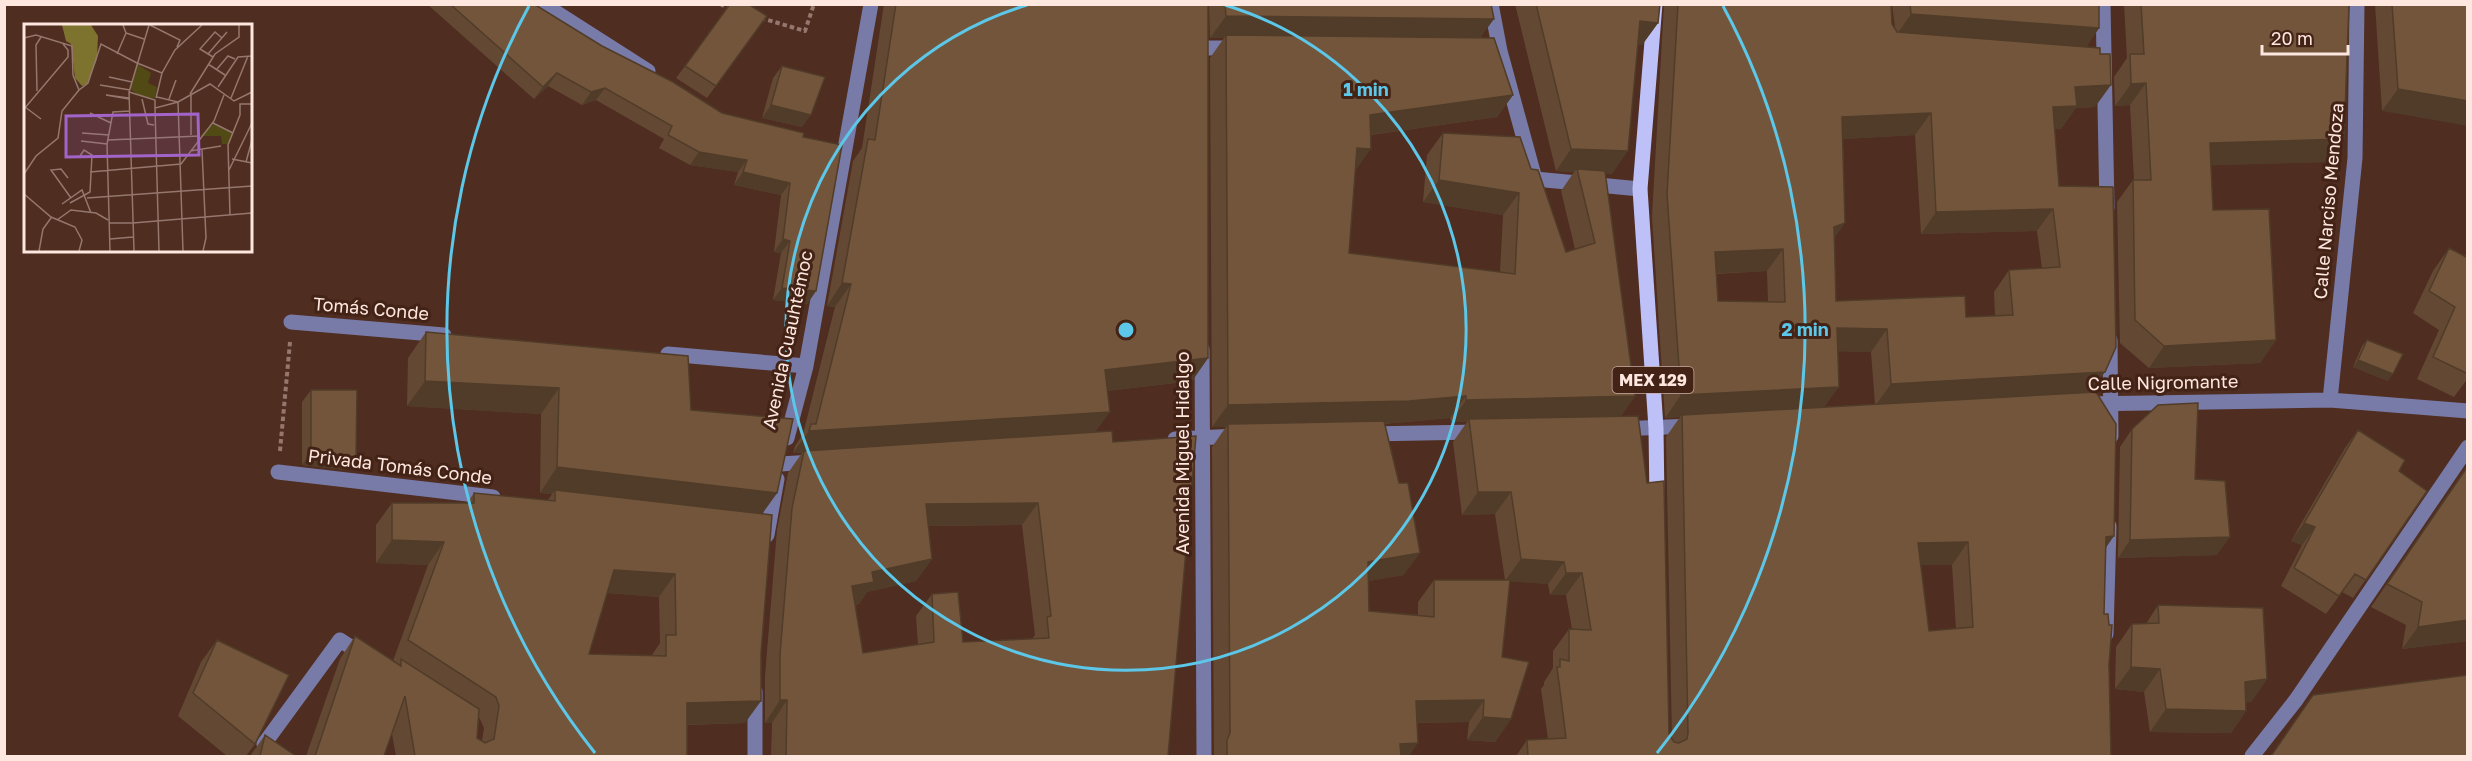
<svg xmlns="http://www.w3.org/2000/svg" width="2472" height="761" font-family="'Golos Text',sans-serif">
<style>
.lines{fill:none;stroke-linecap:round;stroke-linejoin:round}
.path{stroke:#95776d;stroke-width:4;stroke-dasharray:4.5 3;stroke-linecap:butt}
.minor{stroke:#787ba7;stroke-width:15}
.major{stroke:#bdc1f8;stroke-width:15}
.wall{fill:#634933;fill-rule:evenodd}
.shaded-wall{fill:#503c29}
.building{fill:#73553b;stroke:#503c29;stroke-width:1.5;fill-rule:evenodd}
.ring{fill:none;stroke:#5cc7e8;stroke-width:3}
.labels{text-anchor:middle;stroke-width:6;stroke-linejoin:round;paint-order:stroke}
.shield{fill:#442317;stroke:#c6aca3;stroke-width:1.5}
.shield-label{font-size:16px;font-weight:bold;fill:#fee7df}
.street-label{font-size:18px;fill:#fee7df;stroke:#442317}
.inset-road{fill:none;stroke:#95776d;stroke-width:1.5}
.view{fill:#a264c9;fill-opacity:0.15;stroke:#a264c9;stroke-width:3}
.inset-edge{fill:none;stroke:#fee7df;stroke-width:3}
.centre{fill:#5cc7e8;stroke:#442317;stroke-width:3}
.ring-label{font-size:18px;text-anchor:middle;font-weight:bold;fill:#5cc7e8;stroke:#442317;stroke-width:6;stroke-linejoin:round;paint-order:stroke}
</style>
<rect width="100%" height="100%" fill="#4f2d21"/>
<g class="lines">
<path class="path" d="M720,4L730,9
M761,18L805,31L814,4
M280,451L290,342"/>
<path class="minor" d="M543,4L648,71
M1491,4L1500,51L1535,179L1640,189
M2103,4L2107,208
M1200,48H1236
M291,322L444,335
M2110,340L2111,436
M1202,349L1204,756
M668,354L806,366
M2330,400L2355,158L2357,4
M2084,404L2330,400L2468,411
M1619,429L1691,426
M1367,434L1478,432
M787,438L806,366L871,4
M1175,439L1238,436
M780,464L813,462
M278,472L493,497
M767,535L777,479
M2106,634L2109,526
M755,691V756
M264,744L340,640L366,657
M2252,756L2296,700L2468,447"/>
<path class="major" d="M1655,4L1640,189L1656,428L1657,502"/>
</g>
<path class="wall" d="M427,4H534L602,46L722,113L803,137L816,291L807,304L773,300L781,253L774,252L781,195L734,185L738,172L690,165L659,148L664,139L596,100L582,105L548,86L534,99Z
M884,4H1208V358L1192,381L1107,391L1095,432L1113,442L1168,756H771L772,723H765V676L777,530L788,473L802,453H793L795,446L803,434L835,307L827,306L853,161L862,148ZM1022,525L1035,635L1032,639L963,642L932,594L916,616L918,645L863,653L855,605L859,604L867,592L916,581L932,559L928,526Z
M1209,4H1491L1481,38L1513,95L1497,117L1371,135L1355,171L1349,253L1500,272L1503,215L1423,202L1427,155L1443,133L1531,169L1566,252L1575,249L1561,191L1574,172L1556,171L1515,4H1660L1658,23L1642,45H1638L1612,174L1605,173L1635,396L1621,416L1669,734L1672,740L1666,437L1680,417L1665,418L1652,217L1664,4H1891L1892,24L1895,28L1892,4H2099V28L2086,47L2095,107L2076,108L2061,129H2054L2059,186L2091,392L2106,548L2104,614L2109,665L2111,756H1516L1527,740L1548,739L1541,689L1544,685V682L1553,668V651L1569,629H1572L1566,595H1550L1548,584L1510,581L1502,657L1511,719L1495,742L1467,740L1469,722L1417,723L1409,756H1214L1212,447L1226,427H1212L1210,58L1224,38H1210ZM1915,135L1921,234L2037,231L2042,268L2009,270L1994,292L1995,316L1966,317L1836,301L1834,238L1845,223L1843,139ZM1767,271L1768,302L1718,301L1716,274ZM1838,351L1871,352L1875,404L1824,407ZM1450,418L1451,422H1467L1453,442L1462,515L1495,514L1505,580H1434L1418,602V615L1369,611L1368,581L1404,575L1384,424ZM1921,565H1952L1956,629L1929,631Z
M2124,4H2349L2328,162L2211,165L2213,210L2276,340L2260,363L2149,368L2120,343L2117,202L2133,180H2134L2130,105L2115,106L2114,77L2127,58Z
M2375,4H2468L2382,111Z
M767,16L707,98L676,78L685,66Z
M782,66L802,127L762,118L773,78Z
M2468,247V378L2454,397L2417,379L2439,330L2413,313L2433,271L2449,248L2465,257Z
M426,332L691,410L777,493L762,514L745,723L687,725V756H396L392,734L384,756H306L340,659L355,636L393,661L428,565L376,563V525L392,503H467L474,493L548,500L552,494L540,493L541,414L407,406L408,358ZM607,593L659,597L660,643L652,655L589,654ZM479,718L480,719L484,728L482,741L477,738Z
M2367,340L2388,381L2353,367L2362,346Z
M311,390L347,470L302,465V402Z
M2132,429L2195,479L2217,555L2118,558L2120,447Z
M2358,430L2399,471L2427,491L2353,598L2342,592L2326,614L2281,586L2302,545L2291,541L2345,448Z
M2468,465V641L2402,649L2406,625L2371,607Z
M2158,605L2267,679L2251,702H2246V711L2231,733L2150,732L2144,692L2115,689L2116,647L2132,624H2146Z
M217,640L255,744L246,756H227L178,716L201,662Z
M265,735L296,756H250Z"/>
<path class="shaded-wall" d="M1911,14L2099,28L2084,51L1895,37Z
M1226,16L1494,19L1478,41L1226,35L1224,38H1210Z
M1640,21L1658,23L1642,45L1625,44Z
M557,73L548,86L534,99L543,87Z
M2146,83L2130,105L2115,106L2131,84Z
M2111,85L2095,107L2076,108L2061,129L2037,130L2053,107L2075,87Z
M605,88L596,100L582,105L591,92Z
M2398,89L2468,101V126L2382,111Z
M1513,95L1497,117L1354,137L1370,115Z
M771,105L811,115L802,127L762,118Z
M1931,113L1915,135L1827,140L1842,117Z
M2344,139L2328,162L2194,166L2210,143Z
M1357,148L1371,149L1355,171Z
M1571,149L1628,151L1612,174L1577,172V169L1574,172L1556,171Z
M699,152L747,160L738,172L690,165Z
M743,172L790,183L781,195L734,185Z
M1439,180L1519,193L1503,215L1423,202Z
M2053,209L2037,231L1921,234L1936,212Z
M1845,223L1829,245L1834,227Z
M783,239L790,241L781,253L774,252Z
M1783,249L1767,271L1699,274L1715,252Z
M842,283L851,284L835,307L827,306Z
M782,288L816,291L807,304L773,300Z
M1837,328L1887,329L1871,352L1821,351Z
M2276,340L2260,363L2149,368L2164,346Z
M1208,358L1192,381L1089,393L1105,370Z
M2358,360L2393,374L2388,381L2353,367Z
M2105,372L2089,394L1875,406L1891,384Z
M425,381L559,388L541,414L407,406Z
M1839,387L1823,409L1682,415L1680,417L1665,418L1681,395Z
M1466,396L1450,418L1393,423L1228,427V424L1226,427H1212L1228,405Z
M1635,396L1619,419H1469L1467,422H1451L1466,400Z
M1110,412L1094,434L804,451L802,453H793L809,431Z
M311,452L356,458L347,470L302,465Z
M557,467L777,493L759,518L555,490L552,494L540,493Z
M1478,492H1511L1495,514L1462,515Z
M1038,503L1022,525L910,526L926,504Z
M2304,523L2315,527L2302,545L2291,541Z
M2114,536L2098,559L2106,537Z
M2230,537L2217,555L2118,558L2130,540Z
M392,540L444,542L428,565L376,563Z
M1968,542L1952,565H1902L1918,543Z
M1420,553L1404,575L1352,584L1368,562Z
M932,559L916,581L867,592L859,604L836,609L852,586L872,572Z
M1521,559L1564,562L1548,584L1505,581Z
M614,570L675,574L659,597L598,592Z
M1566,573H1582L1566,595H1550Z
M2468,620V641L2402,649L2418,627Z
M2131,667L2160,669L2144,692L2115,689Z
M2267,679L2251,702L2229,705L2245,682Z
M780,700H787L772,723H765Z
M1484,700L1469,722L1401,723L1416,701Z
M761,701L745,723L671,725L687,703Z
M2166,709L2246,711L2231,733L2150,732Z
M1483,717L1511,719L1495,742L1467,740Z
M1418,743L1409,756H1392L1400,744Z"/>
<path class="building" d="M450,4H534L602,46L673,82L722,113L804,133L803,137L842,145L816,291L782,288L790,241L783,239L790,183L743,172L747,160L699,152L668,135L672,126L605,88L591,92L557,73L543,87Z
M730,4H748L767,16L716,86L685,66Z
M896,4H1208V358L1105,370L1110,412L809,431L811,424H816L851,284L842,283L868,139L875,140Z
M1225,4H1491L1494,19L1226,16Z
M1536,4H1660L1658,23L1640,21L1628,151L1571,149Z
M1678,4H1891L1892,24L1897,32L2100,48V54H2110L2111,85L2075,87L2077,106L2053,107L2059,186L2113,187L2116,347L2105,372L1891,384L1887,329L1837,328L1839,387L1681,395L1667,194ZM1931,113L1936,212L2053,209L2060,267L2009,270L2013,315L1966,317L1965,296L1836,301L1834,227L1845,223L1842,117ZM1783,249L1785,302L1718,301L1715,252Z
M1910,4H2099V28L1911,14Z
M2141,4H2349L2344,139L2210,143L2213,210L2269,209L2276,340L2164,346L2135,320L2133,180H2151L2146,83L2131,84L2130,54H2144Z
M2392,4H2468V101L2398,89Z
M1226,35L1494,38L1513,95L1370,115L1371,149L1357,148L1349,253L1515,274L1519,193L1439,180L1443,133L1520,137L1531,169L1538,170L1566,252L1595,243L1577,169L1605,171L1635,396L1466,400V396L1409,401L1228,405Z
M782,66L825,77L811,115L771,105Z
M2449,248L2468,258V374L2433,357L2455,307L2429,291Z
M426,332L688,356L691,410L793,419L777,493L557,467L559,388L425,381Z
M2367,340L2403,354L2393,374L2358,360Z
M311,390H357L356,458L311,452Z
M2096,392L2116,424L2114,536L2106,537L2104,614H2108L2109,625H2112L2109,665L2111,756H1528L1527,740L1566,738L1557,667H1560V659L1569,661V629L1591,630L1582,573H1566L1564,562L1521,559L1511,492H1478L1469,419L1638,416L1647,483L1664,481L1669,734L1674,742L1679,743L1687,739L1688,733L1682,415ZM1968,542L1973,627L1929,631L1918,543Z
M2198,403L2195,479L2225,481L2230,537L2130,540L2132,429L2158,405Z
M1384,421L1399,483H1408L1420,553L1368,562L1369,611L1434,617V580H1510L1502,657L1529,662L1511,719L1483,717L1484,700L1416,701L1418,743L1400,744L1401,756H1227V740L1230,733L1228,424Z
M2358,430L2405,460L2399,471L2427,491L2366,580L2355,574L2339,596L2294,568L2315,527L2304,523Z
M1112,431L1113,442L1196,436L1168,756H786L787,700H780V654L792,508L804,451ZM1038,503L1051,616L1047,617L1049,638L963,642L958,592L932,594L934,642L863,653L852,586L874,582L872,572L932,559L926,504Z
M2468,466V620L2418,627L2422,602L2387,584Z
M555,490L772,515L761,653V701L687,703V756H415L405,696L384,756H315L355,636L401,666V659L479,709L477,738L485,743L494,739L499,706L496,697L408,640L444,542L392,540V503H474V493L555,501ZM614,570L675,574L676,635H666V656L589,654Z
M2158,605L2263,608L2267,679L2245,682L2246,711L2166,709L2160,669L2131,667L2132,624L2159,623Z
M217,640L289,675L255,744L193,693Z
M2468,675V756H2271L2313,695Z
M265,735L296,756H260Z"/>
<g class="ring">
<path d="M1225 5A340 340 0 1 1 1027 5"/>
<path d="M595 753A679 679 0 0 1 529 6M1723 6A679 679 0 0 1 1657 753"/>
</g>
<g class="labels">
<rect class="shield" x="1612.5" y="367" width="81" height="26" rx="4.5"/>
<g class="shield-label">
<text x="1653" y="386">MEX 129</text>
</g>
<g class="street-label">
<text transform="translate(2329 201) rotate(-85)" y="6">Calle Narciso Mendoza</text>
<text transform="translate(371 309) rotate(5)" y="6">Tomás Conde</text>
<text transform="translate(788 340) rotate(-78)" y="6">Avenida Cuauhtémoc</text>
<text transform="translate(2163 383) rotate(-1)" y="6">Calle Nigromante</text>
<text transform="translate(1183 453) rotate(-90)" y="6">Avenida Miguel Hidalgo</text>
<text transform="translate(400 467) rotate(7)" y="6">Privada Tomás Conde</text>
</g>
</g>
<g transform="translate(24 24)">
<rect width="228" height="228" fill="#4f2d21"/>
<path d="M113,40L127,49L124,59L133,63L131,74L117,73L106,65ZM189,100L209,109L204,120H198L197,112H176Z" fill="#524a14"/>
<path d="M38,1H67L74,12L73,35L63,60L58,62L51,54L47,20L42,17Z" fill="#7d732e"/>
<path class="inset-road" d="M125,1L105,68L131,76V84M126,1L156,16L153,23M102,9L120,15M0,14L12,11L48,22L49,51L55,66L64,59L77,20L113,39M93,30L102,9L99,1M184,30L203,8M189,33L176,25L191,8L198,14M113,39L138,49M184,40L201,51M193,45L204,32L211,35M85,53L108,58M76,61L106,66M194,63L214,33L228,32M13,67L12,21L17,13M105,68L110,227M166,70L191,30L215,13V1M133,73L154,78L159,227M105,74L82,71L105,75M132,74L138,49L151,26L178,1M207,74L224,32M118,75L124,100L130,101M145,75L152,56M1,83L17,95M0,85L44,33V26L39,20M66,89L87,99M189,99L209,109M58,109L85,111M167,111V71M84,116L176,112M57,117L83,120M178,126L182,214L179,227M166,127L197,122M208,135L228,139M222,138L228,116M205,146L228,99M66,148L157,140L190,97L200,71M0,150L12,132L34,114L38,87L55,66M44,154L37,145L27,146L47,174M0,170L27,193L51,203L58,216L55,227M63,174L228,162M46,179L66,168L68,131L60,126L56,132M38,180L58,166L67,189M206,191L204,121L216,91V80H228M33,196L47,186L72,189L84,196M85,199H111M109,199L228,189M86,215L109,213M15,227L19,205L27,194M86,227L83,120L89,88L106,87M135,227L131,84L154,78L186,60L210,77L228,68"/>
<path class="view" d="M174,90L175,131L42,133V92Z"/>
<rect width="228" height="228" class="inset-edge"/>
</g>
<circle cx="1126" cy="330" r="9" class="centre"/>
<g class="ring-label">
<text x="1366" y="96">1 min</text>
<text x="1805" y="336">2 min</text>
</g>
<rect width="2472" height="761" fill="none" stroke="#fee7df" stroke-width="12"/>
<path d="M2262 45v9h86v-9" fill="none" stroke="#fee7df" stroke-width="3"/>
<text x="2271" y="45" font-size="18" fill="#fee7df" stroke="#442317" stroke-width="4.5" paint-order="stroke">20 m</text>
</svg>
